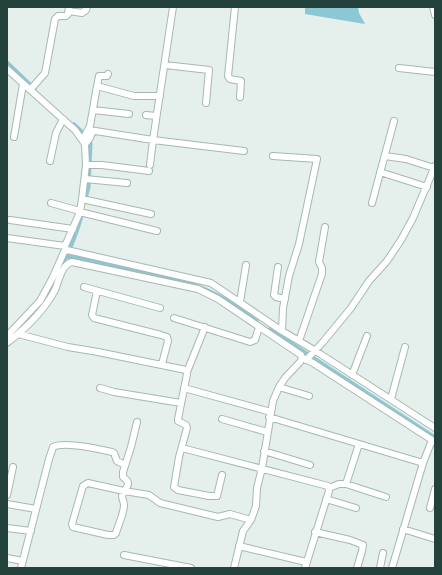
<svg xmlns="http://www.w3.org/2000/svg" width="442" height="575" font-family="Poppins,sans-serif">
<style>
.water{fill:#8cc7d5}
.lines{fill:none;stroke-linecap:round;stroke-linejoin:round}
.canal{stroke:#8cc7d5;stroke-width:5}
.minor-casing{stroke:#a7b8b3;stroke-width:8}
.minor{stroke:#fff;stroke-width:6}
</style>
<rect width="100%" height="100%" fill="#e5efeb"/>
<path class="water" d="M305,7H358L359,13L365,24L305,14Z"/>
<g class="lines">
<path class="canal" d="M7,63L34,89
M74,125L89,139L90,144L88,187L84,202
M67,256L190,284C217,293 234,305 256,321
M49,291C63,265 75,240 82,212
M19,327L33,314L43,301
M270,330L435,438"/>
<g class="minor-casing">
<path id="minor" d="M173,7L153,140L244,151
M235,7L228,76L230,79L241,81L240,97
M433,7L435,15
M69,11L82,13L86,10L87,7
M165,65L209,70L206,103
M399,68L435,72
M7,69L75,130L85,144L86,165L82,199L80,212L65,246V251
M97,86L99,76H107L108,74
M30,90L45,73L55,19L58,16H66L68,14L69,7
M93,110L129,114
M146,115L156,116
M14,137L23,84
M83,139L90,126L97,86L134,96H160
M85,144L90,138L92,133L89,130L153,140L150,165
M273,156L317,159L299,244L289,276L283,308L282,331
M385,156L406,159L434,168
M50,161L56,133L63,119
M86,165H102L149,171
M380,172L427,187
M85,179L127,183
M82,199L151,214
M51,203L80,211
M372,203L394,121
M80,212L157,231
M10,220L73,229
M7,238L65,246
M278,267L274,295L276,297L285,299
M84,287L160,308
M97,291L92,315L94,318L161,335L167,337L168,341L162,364
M240,302L246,265
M174,318L250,342L255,340L259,327
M18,334L68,347L98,352L186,370L187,374L178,419V421L186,425L187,428L179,457L174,487L178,490L209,496H217L222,475
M7,336L40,301L53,277L64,252L67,250L211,283L282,331L314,350L435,428
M299,341L322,274V268L319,262L325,227
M7,343C25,329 44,311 55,290C59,281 61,265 72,262L198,289L218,299L301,355L302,358L300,362L285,378L279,387L273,401L262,468L257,488L256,506L251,520L243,531L234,568
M303,358L313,363L435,442
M306,360L323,342L351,308L369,281L387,261L401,240L413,218L435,166
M187,372L205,327
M352,375L367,336
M279,387L309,396
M100,388L114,392L181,403
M184,388L271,412
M391,399L405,347
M269,417L423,463
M222,419L267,432
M137,422L131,447L123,472V477C134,485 124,487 122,496C122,499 124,502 124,505C124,514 118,525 116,533L114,535H108L73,527L72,524L83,486L88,483L124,491L149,495L160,503L218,517L230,514L251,520
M182,448L328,486L329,491L305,568
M264,451L310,465
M346,484L359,444
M329,488L339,484H346L386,497
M7,495L13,467
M326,499L356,508
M7,504L36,509
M430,508L435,489
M7,528L31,531
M403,529L435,539
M315,532L350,540L363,545L362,551L357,568
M239,546L306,562
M124,555L191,568
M7,558L23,561
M21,568L49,459L53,447C64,441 99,449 112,452L114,453L117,461L125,465
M380,568L383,553
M392,568L423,463L432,440"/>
</g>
<use href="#minor" class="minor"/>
</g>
<rect width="442" height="575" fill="none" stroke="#23423b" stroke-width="16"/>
</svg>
